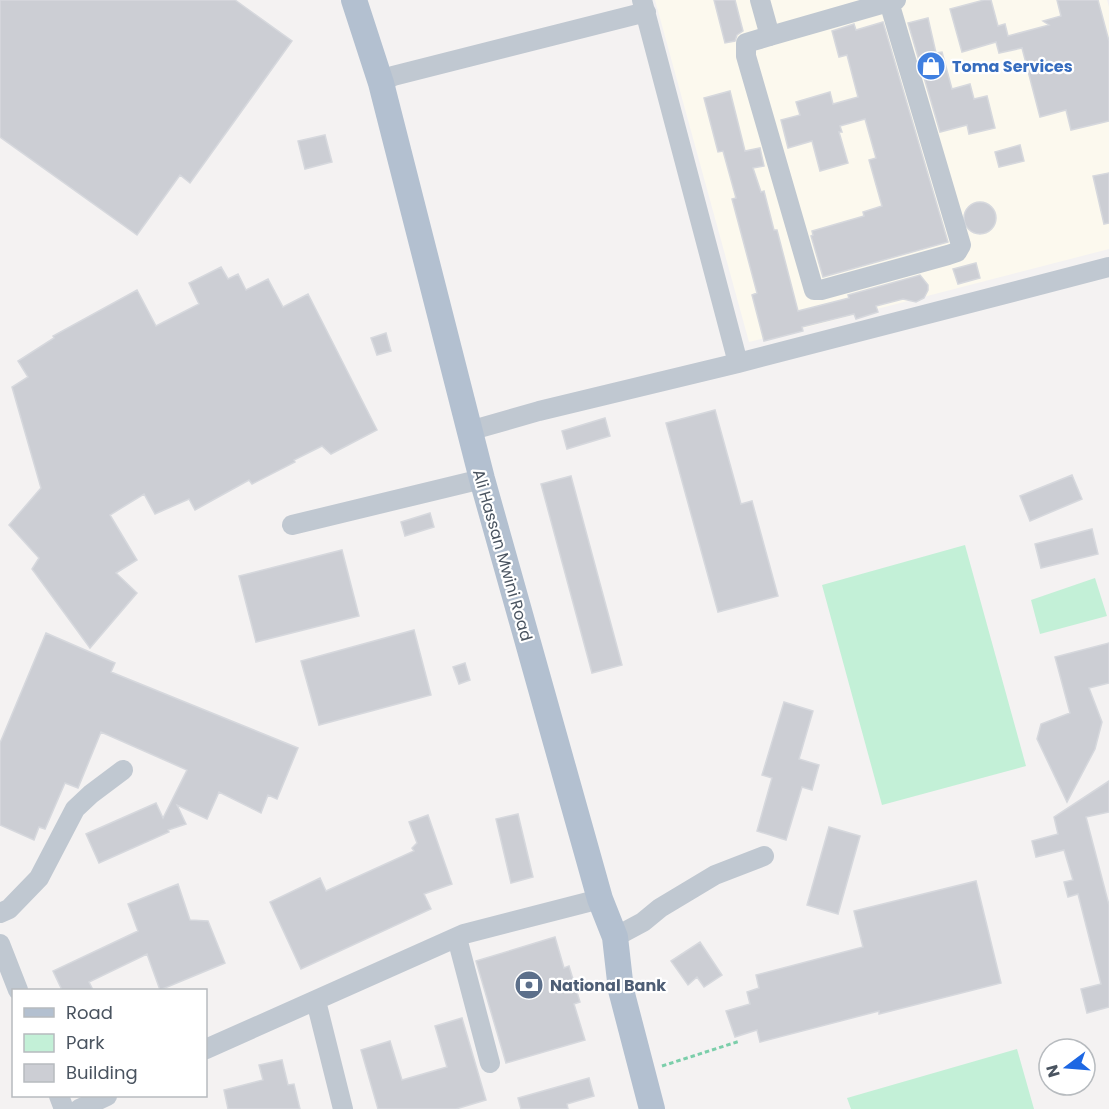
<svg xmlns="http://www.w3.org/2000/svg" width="1109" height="1109" font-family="Poppins,sans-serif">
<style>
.commercial{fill:#fcf9ee}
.green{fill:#c3f0d7}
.building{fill:#ccced4;stroke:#d6d8dd;stroke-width:1.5}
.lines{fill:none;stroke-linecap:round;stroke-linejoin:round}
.path{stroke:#7bceaa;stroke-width:3;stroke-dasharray:4.5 3;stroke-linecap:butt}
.minor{stroke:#c0c8d1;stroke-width:20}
.major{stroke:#b3c0d0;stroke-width:26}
.labels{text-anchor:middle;stroke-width:4.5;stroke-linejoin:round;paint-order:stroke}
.shop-label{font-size:16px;font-weight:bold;fill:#366cbe;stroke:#fff;text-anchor:start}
.street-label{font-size:16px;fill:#4a5460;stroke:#fff}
.service-label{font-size:16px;font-weight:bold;fill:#4e5e75;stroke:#fff;text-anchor:start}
</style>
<rect width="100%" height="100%" fill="#f4f2f2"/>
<path class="commercial" d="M655,0H1107L1109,7V249L749,342Z"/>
<path class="green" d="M965,545L1026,766L882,805L822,585Z
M1095,578L1107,616L1040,634L1031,600Z
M1017,1049L1034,1109H851L847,1098Z"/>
<path class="building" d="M0,0H235L292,41L190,183L180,175L137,235L0,137Z
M714,0H735L743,31L737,35L735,41L725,43Z
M984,0H991L998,26L1005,24L1008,36L1049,25L1043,21L1061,16L1057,0H1098L1109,41V121L1071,130L1066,110L1040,117L1022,48L999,53L996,42L962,52L950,9Z
M928,18L936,53L942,52L952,89L970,84L974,99L987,96L995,128L969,134L967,125L940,132L908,23Z
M883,22L948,242L823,277L811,236L813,235L812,231L864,216L863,212L882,206L869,160L876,158L865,119L840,126L842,132H839L848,163L820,171L812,141L788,148L781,120L800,115L796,102L830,92L833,104L858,97L847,55L839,57L832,31L854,24L856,30Z
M730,91L745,151L760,148L764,166L753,168L761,192L764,191L774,230H777L798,311L849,298L848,295L920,275L928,285V290L924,298L916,302L903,299L876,306L878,312L856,319L854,314L802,327L803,331L764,341L752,295L757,293L732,199L736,198L723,151L718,152L704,98Z
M325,135L332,162L305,169L298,141Z
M1020,145L1024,161L999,167L995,152Z
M1109,173V223L1104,224L1093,176Z
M964 218a16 16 0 1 1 32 0a16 16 0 1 1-32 0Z
M976,263L980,278L958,284L953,269Z
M221,267L228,279L238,274L246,290L268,279L283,307L308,294L377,430L331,454L322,446L294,460L295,462L252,484L249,480L195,510L189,499L155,514L144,494L110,515L137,560L116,573L137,593L90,648L32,569L39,558L9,525L41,488L12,387L28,377L18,361L54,338L53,336L137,290L156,326L199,304L189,283Z
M386,333L391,351L377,355L371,338Z
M715,410L741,504L752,501L778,596L718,612L666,423Z
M605,418L610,436L567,449L562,431Z
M1072,475L1082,499L1030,521L1020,496Z
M571,476L622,665L592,673L541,484Z
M430,513L434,527L405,536L401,522Z
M1092,529L1098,554L1041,568L1035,544Z
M342,550L359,616L256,642L239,576Z
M414,630L431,695L319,725L301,661Z
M46,633L115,663L111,672L298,748L277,799L268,795L261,813L219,792L207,819L177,805L186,824L168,830L169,832L99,863L86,834L156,803L163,818L187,770L101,732L78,788L65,783L45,829L39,827L34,840L0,825V743Z
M1109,643V683L1089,688L1102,722L1095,749L1067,802L1037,739L1041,724L1070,713L1055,657Z
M465,663L470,680L459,684L453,667Z
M784,702L813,711L799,759L819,765L812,790L802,787L786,840L757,831L772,778L762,775Z
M1109,781V812L1086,817L1109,905V1007L1087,1013L1081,989L1101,984L1078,894L1068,897L1064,882L1073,880L1064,850L1036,857L1032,841L1058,834L1054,817Z
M518,814L533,877L511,883L496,819Z
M428,815L452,884L424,894L431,909L301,969L270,902L320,878L326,891L414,851L412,848L417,843L409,822Z
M829,827L860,836L838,914L807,905Z
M976,881L1001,983L879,1014V1011L760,1042L757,1030L735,1037L726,1011L750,1004L747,992L759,988L756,975L863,947L854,911Z
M178,884L190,920L208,921L225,963L160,990L147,954L89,982L93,990H62L53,971L138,931L128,904Z
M555,937L564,968L569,966L580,1002L574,1004L585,1040L506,1063L476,961Z
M700,942L722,975L704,987L697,977L688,985L671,961Z
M462,1018L486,1100L456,1109H378L361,1050L390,1041L402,1080L447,1067L435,1026Z
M282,1060L288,1085L294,1084L300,1109H228L224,1090L263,1080L259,1065Z
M589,1078L594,1096L567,1104L568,1109H521L518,1098Z"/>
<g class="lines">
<path class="path" d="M662,1066L740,1041"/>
<path class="minor" d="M642,0L738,363
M760,0L770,36
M889,2L961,245L957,252L948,255L821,290H814L746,56V43L770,36L896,0
M381,83L393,76L646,12
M469,431L539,411L738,363L1109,267
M292,525L482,479
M0,913L9,909L39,878L75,809L91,794L123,770
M615,937L643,922L660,908L715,875L764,856
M457,938L490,1063
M0,944L18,990
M316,1001L343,1109
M206,1049L464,934L600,899
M59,1096L64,1109
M79,1109L107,1096"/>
<path class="major" d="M354,0L381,83L482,479L600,899L615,937L621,990L652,1109"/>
</g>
<defs>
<g id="shop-disc" transform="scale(1.5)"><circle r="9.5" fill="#3f7fe0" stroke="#fff"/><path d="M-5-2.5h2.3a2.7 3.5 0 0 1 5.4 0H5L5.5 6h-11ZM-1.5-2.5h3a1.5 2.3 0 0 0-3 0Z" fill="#fff"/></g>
<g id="bank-disc" transform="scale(1.5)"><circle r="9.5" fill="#5c6f8a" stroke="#fff"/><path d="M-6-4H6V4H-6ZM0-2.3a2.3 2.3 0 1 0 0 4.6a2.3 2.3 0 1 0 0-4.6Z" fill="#fff"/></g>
</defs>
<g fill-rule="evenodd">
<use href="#shop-disc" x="931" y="66"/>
<use href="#bank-disc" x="529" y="985"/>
</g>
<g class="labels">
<g class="shop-label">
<text x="952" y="72">Toma Services</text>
</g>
<g class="street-label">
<text transform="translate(503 555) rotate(74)" y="6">Ali Hassan Mwini Road</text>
</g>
<g class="service-label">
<text x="550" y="991">National Bank</text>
</g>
</g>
<rect x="12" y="989" width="195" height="108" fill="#ffffff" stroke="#b7bbbf" stroke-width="1.5"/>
<rect x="24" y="1008" width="30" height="9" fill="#b3c0d0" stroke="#b7bbbf" stroke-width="1.5"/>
<text x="66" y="1019" font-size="18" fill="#4a5460">Road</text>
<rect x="24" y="1034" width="30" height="18" fill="#c3f0d7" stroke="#b7bbbf" stroke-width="1.5"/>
<text x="66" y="1049" font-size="18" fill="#4a5460">Park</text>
<rect x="24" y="1064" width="30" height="18" fill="#ccced4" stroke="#b7bbbf" stroke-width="1.5"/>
<text x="66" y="1079" font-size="18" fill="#4a5460">Building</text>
<g transform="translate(1067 1067) rotate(254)"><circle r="28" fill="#ffffff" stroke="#b7bbbf" stroke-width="1.5"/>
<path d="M0-4.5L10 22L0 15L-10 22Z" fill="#1d67e3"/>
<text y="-9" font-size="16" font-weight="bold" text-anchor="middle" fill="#4a5460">N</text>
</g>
</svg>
